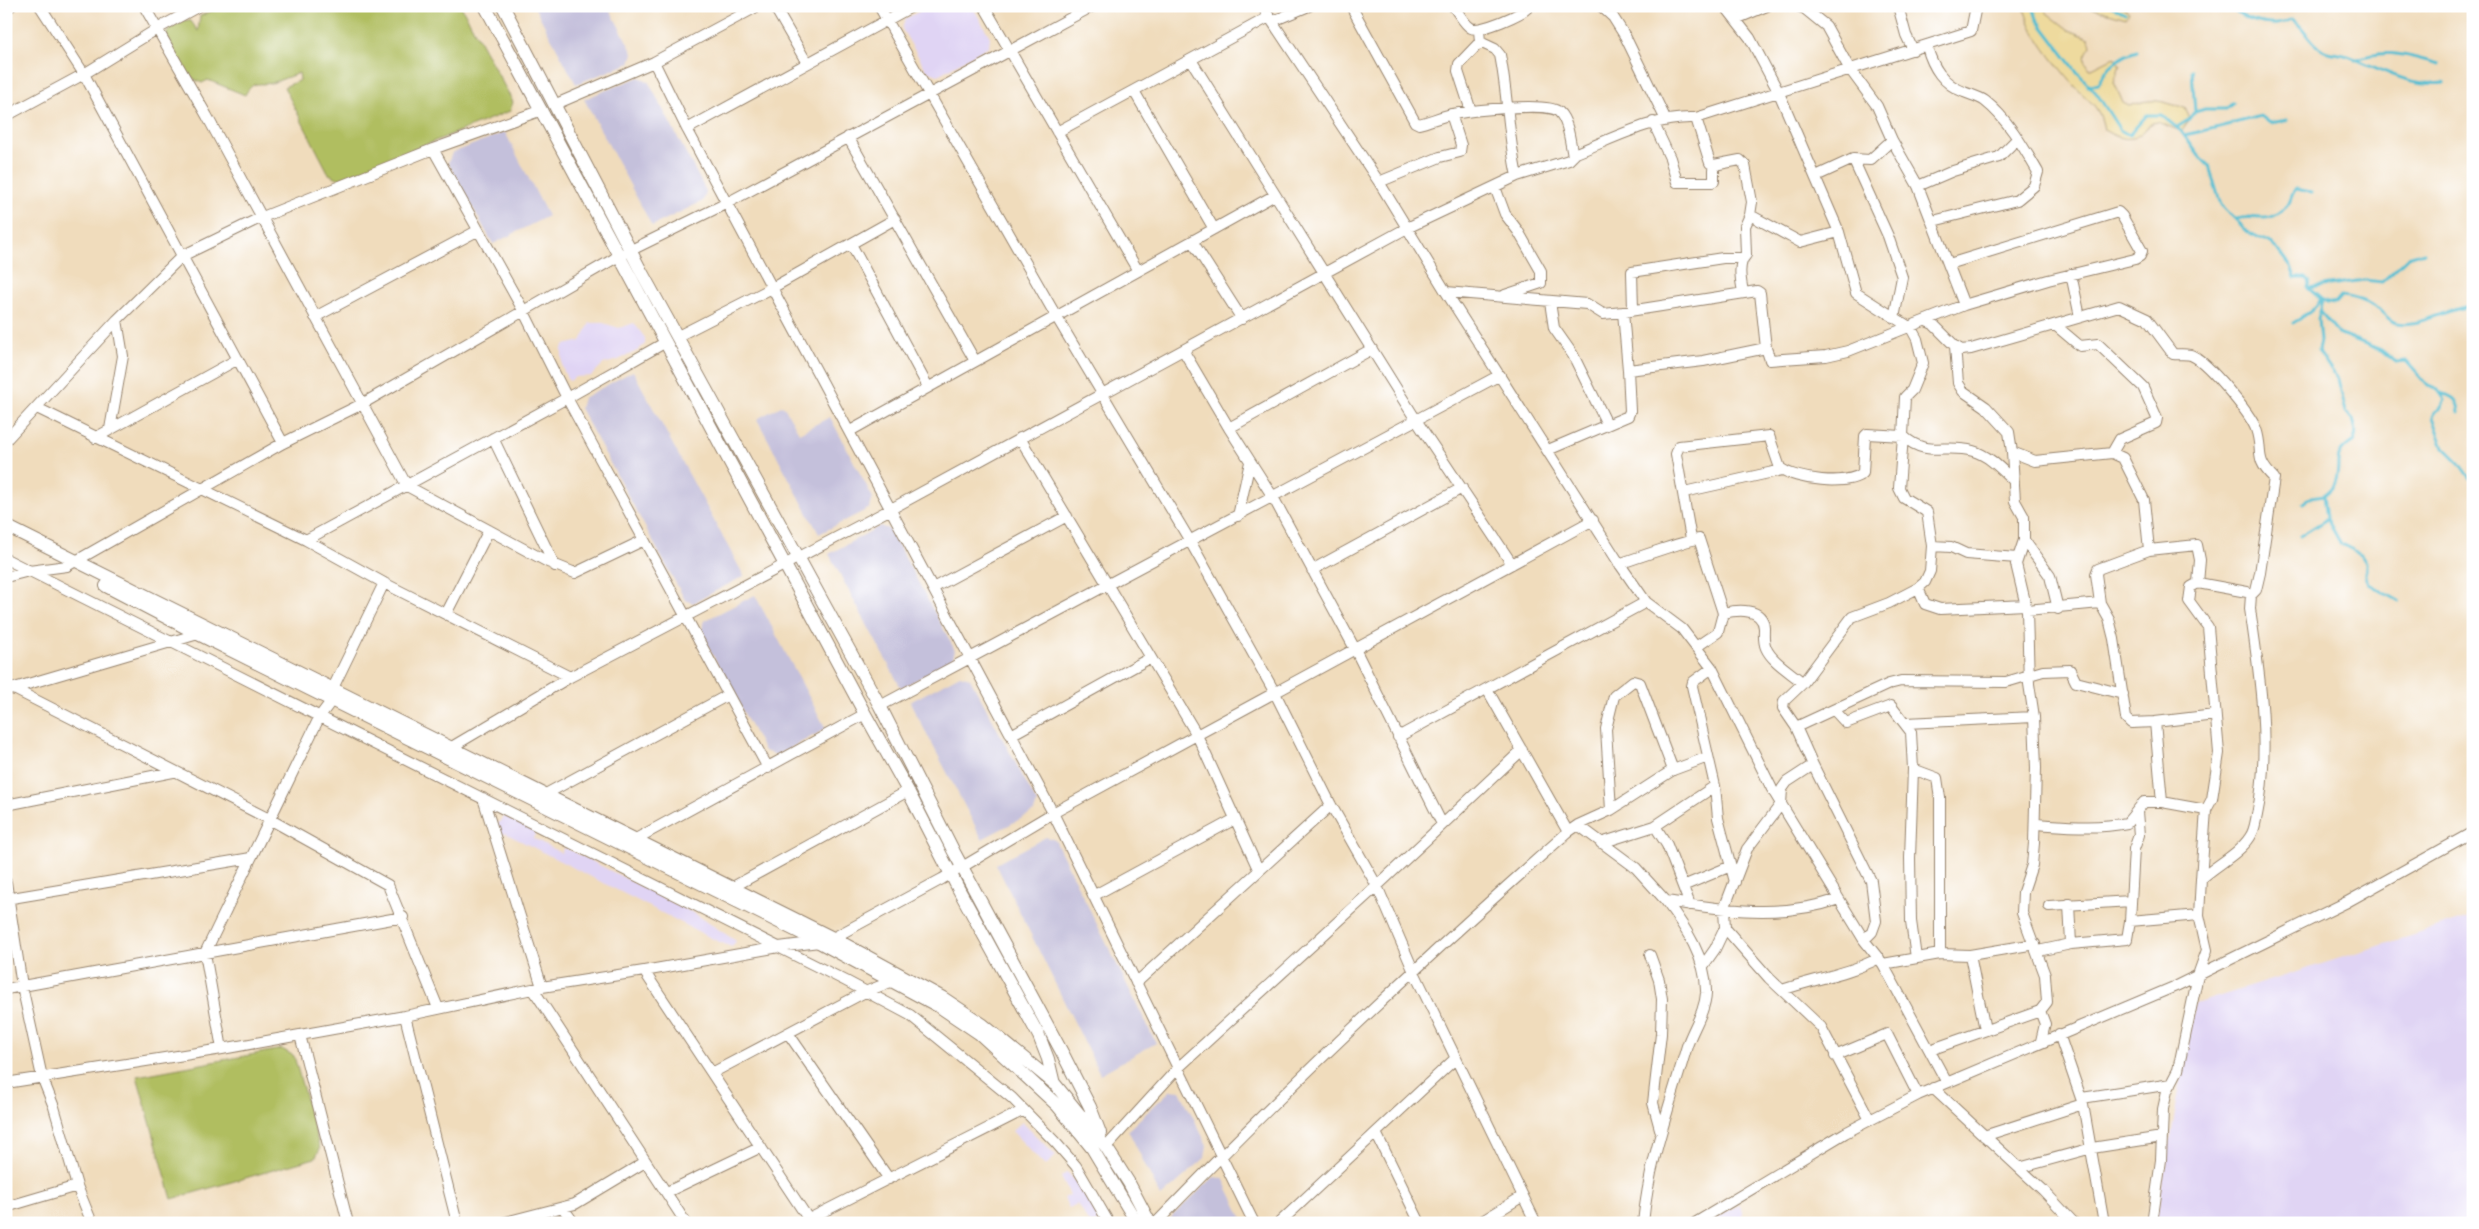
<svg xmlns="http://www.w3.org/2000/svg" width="2479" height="1229" font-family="'Gochi Hand',sans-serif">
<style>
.built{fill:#e0d4f4}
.industrial{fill:#c4c0db}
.green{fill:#b0be61;stroke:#767440}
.sand{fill:#eeda9e;stroke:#94825e}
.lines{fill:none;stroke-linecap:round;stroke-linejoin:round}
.stream{stroke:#55bed2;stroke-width:3}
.minor-casing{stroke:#96836d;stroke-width:12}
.tertiary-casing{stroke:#96836d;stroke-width:14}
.minor{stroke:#fff;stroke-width:10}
.tertiary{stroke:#fff;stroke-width:12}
</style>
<rect width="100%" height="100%" fill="#fff"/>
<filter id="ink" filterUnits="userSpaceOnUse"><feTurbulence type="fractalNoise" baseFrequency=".02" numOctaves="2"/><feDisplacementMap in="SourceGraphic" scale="10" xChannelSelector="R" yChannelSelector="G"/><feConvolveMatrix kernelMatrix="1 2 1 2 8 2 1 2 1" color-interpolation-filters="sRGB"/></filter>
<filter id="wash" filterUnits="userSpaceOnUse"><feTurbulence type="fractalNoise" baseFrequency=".0096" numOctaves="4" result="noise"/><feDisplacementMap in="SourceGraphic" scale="20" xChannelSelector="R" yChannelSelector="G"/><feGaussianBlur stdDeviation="1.12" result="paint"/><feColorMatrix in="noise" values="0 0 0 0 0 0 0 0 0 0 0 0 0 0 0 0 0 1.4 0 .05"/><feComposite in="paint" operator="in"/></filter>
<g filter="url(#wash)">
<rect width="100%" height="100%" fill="#f0dcbc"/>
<path class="built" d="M929,6H972L990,37L989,46L938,75L927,71L902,29L905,19Z
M590,323H603L619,328L634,323L645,338V344L637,351L618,360L603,364L591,376L575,377L570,381L567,379L562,366V348L564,345L581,341Z
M505,816L536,832L533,838L561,853L564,847L697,915L736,941L732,947L717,941L505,833L502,835L493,828Z
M2473,916V1223H2155L2195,1004Z
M1022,1122L1056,1156L1045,1166L1012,1131Z
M1067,1172L1082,1188L1100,1220L1096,1223H1089L1077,1204L1069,1208L1064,1198L1070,1195L1061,1177Z
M1738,1205L1743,1213L1739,1223H1710Z"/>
<path class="industrial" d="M534,6H608L633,53L630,63L576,84Z
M639,77L648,81L706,191L703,201L652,226L584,99Z
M505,132L548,216L493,244L448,163L452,153Z
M633,371L744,576L693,603L685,600L580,408L583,398Z
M783,405L799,433L830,417L873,498L870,508L819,534L757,419Z
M880,526L890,530L955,650L952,661L901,688L829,554Z
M755,595L826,729L777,755L764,751L701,633L704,621Z
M960,675L970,678L1037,803L1034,812L982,839L910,702Z
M1046,837L1055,840L1156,1043L1100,1074L996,864Z
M1171,1090L1180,1091L1207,1145L1205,1158L1161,1197L1128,1130Z
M1214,1177L1223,1178L1245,1223H1173L1171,1217Z"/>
<path class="green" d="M223,6H461L513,102L510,111L340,179L329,174L284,87L300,80L299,73C290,76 281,80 272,83C258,86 254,79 245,95L208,80L202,83C182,76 175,53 166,35L169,29L185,20L191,21L198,31L200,16Z
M282,1049L294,1056L320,1149L315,1158L172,1199L137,1076Z"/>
<path class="sand" d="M2023,6H2044L2047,13L2069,30L2089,38L2091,46C2084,56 2083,59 2090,69L2114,57L2120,65L2114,82L2123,103L2129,106C2156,97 2158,101 2185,108L2190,119L2181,131L2157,122L2151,123C2136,143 2124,142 2104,130C2099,103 2089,103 2073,84C2053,61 2032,35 2023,6Z
M2066,6H2122L2129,12L2126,18L2095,9Z"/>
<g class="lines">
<path class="stream" d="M2033,6L2037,19L2078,73L2097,94L2120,130L2129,135L2147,115H2161L2181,131L2199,156L2209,166L2221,205L2248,232L2270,243L2280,252L2291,266L2295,278H2306L2310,281L2308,288L2321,299L2322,305L2318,319L2320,341L2318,351L2338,379L2346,412L2353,419L2356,431L2354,441C2329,457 2343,462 2335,483C2333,488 2328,492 2324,495L2327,519L2341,544L2361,554L2366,562V576L2369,584L2399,601
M2111,6L2125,13
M2234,6L2233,9C2241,19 2264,25 2277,24C2282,24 2288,21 2292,19C2305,28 2308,39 2319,47C2328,55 2337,52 2348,56C2380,68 2407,87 2444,83
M2355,60C2387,47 2407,56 2439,64
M2088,86L2098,84C2106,68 2120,56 2137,51
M2195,112L2205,109H2226L2233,103
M2177,127L2190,119L2195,112L2192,70
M2184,135C2209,130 2235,123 2261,116L2270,123L2287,120
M2236,219C2258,213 2267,227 2287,206C2291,202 2291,194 2296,189L2311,192
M2309,288L2364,280L2382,282L2408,257L2424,252
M2320,311L2338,333L2381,350L2396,362L2406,361L2428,386L2438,390L2445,400L2441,408L2435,412L2433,417L2444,448L2459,463L2473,483
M2293,323C2304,317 2315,310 2321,299L2327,302L2335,303L2341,296C2354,297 2367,302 2378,309C2384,312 2390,321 2397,323C2419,328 2449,307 2473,306
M2442,393C2453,397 2458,399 2459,412
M2303,503L2311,497L2324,495
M2300,536L2327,519"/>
</g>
</g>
<g filter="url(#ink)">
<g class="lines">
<g class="minor-casing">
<path id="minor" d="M40,6L84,74L283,443
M144,6L207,116L407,486L548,562L575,573L644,540
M774,6L807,63
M879,6L1056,316L1190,541L1275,693L1331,805L1377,886L1414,972L1536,1223
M984,6L1138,271
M1262,6L1379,182L1446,292L1619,563L1646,602L1682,629L1712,668L1772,789L1864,940L1883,964L1946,1081
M1351,6L1415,122L1419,124C1431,121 1442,116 1453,114C1470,111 1548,101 1559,112C1569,122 1570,143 1573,156
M1453,6C1459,13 1464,24 1471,28C1479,33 1524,14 1529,6
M1601,6L1613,17L1625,36L1666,120
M1725,6L1750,38L1779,93L1839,232L1856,293L1911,328L1917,339L1923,363L1912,390L1905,397L1903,436C1927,458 1945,443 1973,451C1990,456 2002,470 2014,481
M1797,6L1805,9L1826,26L1849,68L1877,106L1892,140L1918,186L1964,305
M1898,6L1906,35L1913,50
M6,8L11,6
M1736,19L1767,6
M1273,21L1309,6
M1479,30L1480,42L1495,49L1500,55C1508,95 1508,136 1517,176
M1927,47C1933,68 1943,84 1964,92C1971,95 1980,97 1985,101C2008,119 2024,148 2038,172L2034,186L2017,200L1933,221
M1191,60L1416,420L1512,564
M654,62L687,129L1053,813L1254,1223
M1134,91L1214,229
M556,104L654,62L758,6
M1471,111L1458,71L1459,64L1480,42
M6,116L84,74L157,29L199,6
M1696,118L1710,163L1714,165L1740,160L1745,165L1752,202L1750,215L1745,226L1746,255C1737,264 1741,281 1743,292
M1653,122L1670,158L1677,182H1712L1714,181V165
M687,129L913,6
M1057,132L1269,17
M848,137L975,361
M1892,140L1870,160L1853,159L1888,236L1902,277L1894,318
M433,149L523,310L567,398L768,768
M1816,176L1853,159
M1379,182L1440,157L1460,152L1461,145L1451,114
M1918,186L1953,171L1999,157L2017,139
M1495,187L1505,214L1518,231L1541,271V283L1505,295
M1750,215L1800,242L1839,232
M1192,241L1242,319
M851,244L928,387
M2071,274L2080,317
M1446,292L1587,304L1603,314L1623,312L1628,370L1703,361L1766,348L1770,360L1826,356L1848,351L1964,305L2048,280L2135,259L2140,256L2142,251L2122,216L2118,212L1949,264
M1550,302L1554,328L1573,355L1607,424
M1633,310L1632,272L1723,258H1743
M1623,312L1757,291L1760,293L1766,348
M315,317L477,231
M1926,321L1933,324L1955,346L1958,383L1963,391L1986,407L2009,432L2012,452L2015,501L2024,517V540L2016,564L2027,610L2029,684L2034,717L2036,768L2034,843L2032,865L2023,892L2022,913L2045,975L2047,1002L2040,1011L2045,1024L2041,1041
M2055,325L2080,346L2098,344L2143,387L2157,418L2156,423L2120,439L2112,453
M678,336L772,288L895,219
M1955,346L1961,350L1971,349L2119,306L2147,319L2173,354C2179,355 2188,353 2193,356C2208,363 2250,413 2256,429C2264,452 2253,458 2274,478L2260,573L2256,590L2251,595
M1183,350L1229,428L1273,497L1355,649L1442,824
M37,408L306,540L384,583L570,677
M1229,428L1372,349
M110,429L123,356L117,320
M850,431L1275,195
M95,438L238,359
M493,438L555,566
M1020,438L1197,735L1259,871
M6,440L117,320L182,256L260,218L433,149L542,110
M1548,450L1628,416L1630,411L1628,370
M2012,452L2035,461L2112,453L2123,458L2144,500L2149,550
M1684,492L1782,470
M1238,516L1250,462
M1691,539L1676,454L1679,446L1769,436L1780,468C1796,480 1847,486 1863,473L1865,436L1867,434L1903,436L1899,488L1904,498L1927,512L1932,546L1930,571L1925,582L1918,588L1889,603L1852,617L1803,683L1784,701L1783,708L1796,727L1813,765L1787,782L1782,789L1781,804L1747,849L1724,909L1725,928L1715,949L1703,966
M306,540L567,398L666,342
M2024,540L2050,576L2058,609
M1932,546L1951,547L1966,554L2017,558
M6,559L846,981L910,1015L1012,1098L1056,1143L1076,1166L1109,1223
M1619,564C1630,560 1694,538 1699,539L1723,613L1718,632L1696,647
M1312,570L1462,488
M6,577L29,571L67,566L283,443L362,404L619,256L727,203L1093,6
M933,588L1067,516
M1918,588L1925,604L1940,609L2026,605
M2027,610L2100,603
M1723,613C1737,610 1763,607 1764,628C1764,635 1763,641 1766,648C1772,662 1792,673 1803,683
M446,614L489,530
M1712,668L1693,682L1692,686L1715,786L1718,818L1735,882
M6,688L16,690L271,820L388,885L438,1008
M11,689L198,634
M1487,689L1568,832
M880,706L1500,375
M1834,710L1846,723L1891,706L1911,732L1913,769L1910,858L1911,921L1916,958
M2155,722L2215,715
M1906,723L2034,717
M1796,727L1889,684L1901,681L2006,682L2043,671L2070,670L2076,682L2123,694
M1011,735L1150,658
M1398,737L1646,602
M450,748L570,677L891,509L1407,228L1517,176L1569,160L1576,153C1615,138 1654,116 1696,118L1971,31L1976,6
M1813,765L1871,881L1876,921L1872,932L1864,940
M1913,769L1937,778L1940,798V954
M544,795L728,695
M483,798L542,987
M6,805L173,772
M1611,810L1606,729L1614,696L1633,681L1640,683L1673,770
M2137,812L2139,835L2134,849L2130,921L2199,915
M2036,824C2067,826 2097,829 2127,823L2144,802H2162
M1578,825L1636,868L1666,901C1723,910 1782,919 1839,899
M1655,826L1667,845L1690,905
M634,840L865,714
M1601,843L1655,826L1715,786
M2201,879C2216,865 2239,854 2250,837C2255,830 2255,823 2257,815C2271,749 2260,676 2250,609L2251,595L2247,592L2198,583L2200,560L2197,545L2149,550L2098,569L2096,574L2100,603L2109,619L2114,639L2126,718L2131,723L2155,722L2162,802L2206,810
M6,882L22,986L42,1077L54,1107L77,1186L92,1223
M1683,886L1731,866
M731,888L908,791
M1093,896L1235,819
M6,899L251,858
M2049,906L2131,901
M1725,928L1769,978L1821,1027L1870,1120
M2071,944L2127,939L2130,921
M2038,951L2071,944L2069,904
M1650,955L1659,980L1662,999L1661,1034L1653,1103L1660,1129
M1970,955L1985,1030
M1883,964L1940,954L1970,955L2035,944
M644,971L811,1223
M1136,983L1331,805
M6,989L403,917
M533,989L686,1223
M1782,990C1814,979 1849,974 1879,958
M405,1016L457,1223
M788,1033L889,1179
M2059,1034L2083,1104L2104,1223
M300,1035L348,1223
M222,1049L205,953L320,716L332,700V690L384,583
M1930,1050L2040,1011
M1835,1056L1887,1034L1918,1095
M712,1073L865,992L893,981
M6,1083L222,1049L405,1016L542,987L644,971L779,947L819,942L833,938L942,879L1053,813L1593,520
M1933,1088L2043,1190L2074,1223
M2082,1098L2171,1084
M1376,1133L1420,1223
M1984,1136L2083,1104
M1106,1147L1178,1068L1377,886L1522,750
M2019,1168L2092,1148L2162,1137
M667,1192L761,1147
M6,1207L77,1186
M563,1208L574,1223
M809,1219L1024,1110
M502,1223L575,1204L645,1162
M1156,1223C1287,1087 1426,957 1568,832L1578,825L1611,810L1673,770L1708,757
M1279,1223L1456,1058
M1479,1223L1523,1196
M1643,1223C1649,1161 1670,1105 1687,1046C1693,1028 1705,1012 1706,993C1707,959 1685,927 1666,901
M1695,1223L1845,1133L1918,1095L2176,986L2347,902L2473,832
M2152,1223L2161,1160L2163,1109L2167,1091L2178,1070L2198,975L2207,950L2199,915L2201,879L2206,810L2212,799L2219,753L2208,627L2189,601L2191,587L2198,583"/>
</g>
<g class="tertiary-casing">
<path id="tertiary" d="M485,6L865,714L908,791L959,890L1039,1036L1048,1059L1054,1084
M503,6L641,271L880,706L954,852L1064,1056L1090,1107L1100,1133
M6,526L833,938L943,998L982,1024L1054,1083L1106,1147L1129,1183L1150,1223
M106,586L198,634L819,942L940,1007L980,1034L1057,1105L1092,1148L1137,1223"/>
</g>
<use href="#minor" class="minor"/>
<use href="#tertiary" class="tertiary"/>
</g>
</g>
<rect width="2479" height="1229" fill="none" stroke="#fff" stroke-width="25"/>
</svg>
